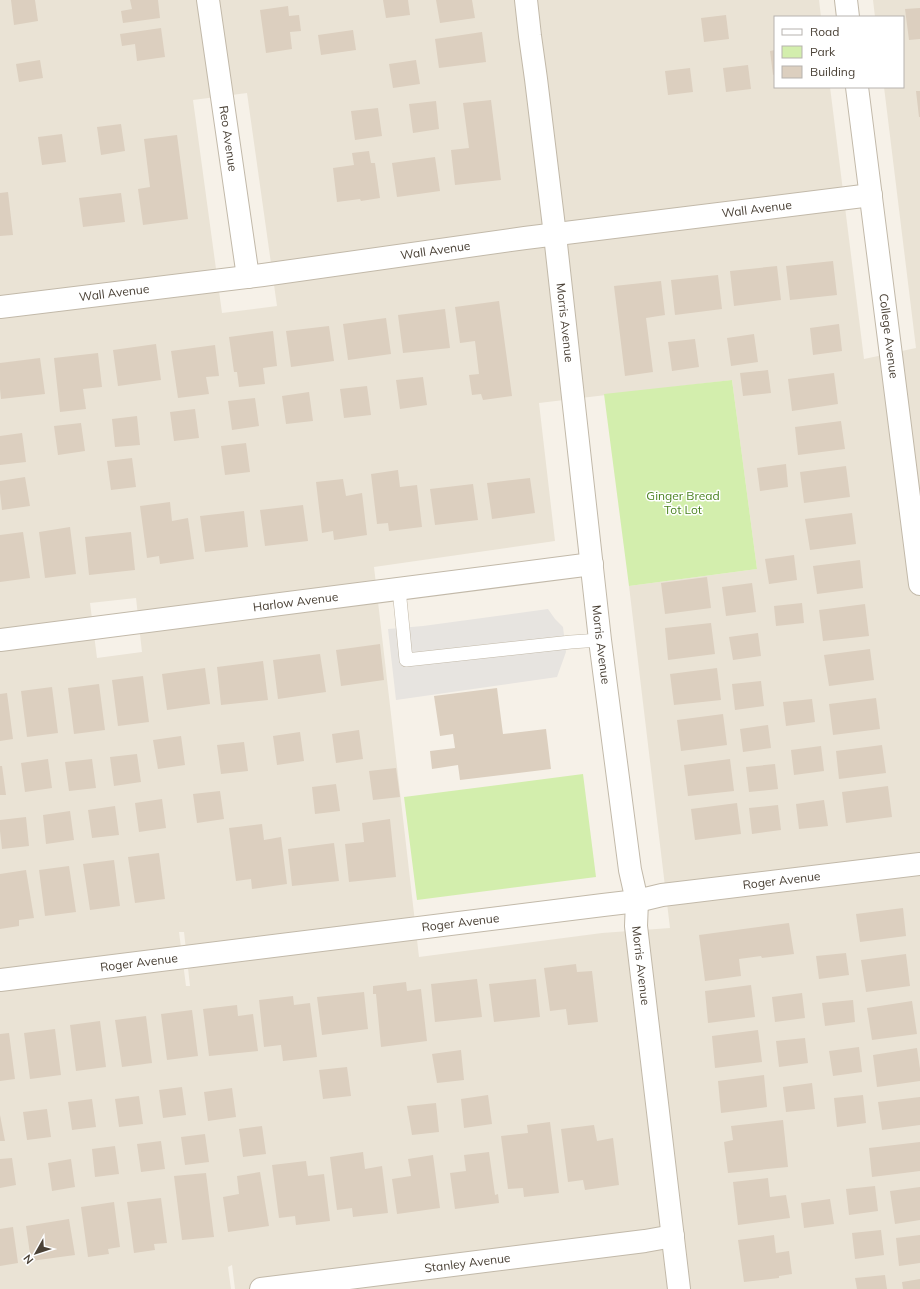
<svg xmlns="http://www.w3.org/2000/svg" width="920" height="1289" font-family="Mulish,sans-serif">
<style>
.residential{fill:#eae3d5;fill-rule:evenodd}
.green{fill:#d3eead}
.parking{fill:#e7e4e0}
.building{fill:#dccfbf}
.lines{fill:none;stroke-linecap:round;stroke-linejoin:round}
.service-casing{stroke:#c2b9a9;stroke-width:14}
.minor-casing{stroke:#c2b9a9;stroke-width:24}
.service{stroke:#fff;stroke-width:13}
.minor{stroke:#fff;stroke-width:22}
.labels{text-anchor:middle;stroke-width:3;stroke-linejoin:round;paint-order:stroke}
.street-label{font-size:12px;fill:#4a4136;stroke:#fff}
.park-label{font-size:12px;fill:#4b8321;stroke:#fff}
</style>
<rect width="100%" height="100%" fill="#f6f1e8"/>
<path class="residential" d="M0,0H819L821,17H775V87H830L864,359L916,348L884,87H903V17H875L873,0H920V1289H235L232,1265L228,1267L231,1289H0ZM247,93L277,306L222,313L193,100ZM732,380L757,569L629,586L670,928L602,933L419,957L374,567L555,541L539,403ZM136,598L142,652L97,658L90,603ZM179,932H184L190,986H186Z"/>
<path class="green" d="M732,380L757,569L629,586L604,394Z
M583,774L596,877L417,900L404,797Z"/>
<path class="parking" d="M548,609L555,619L563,627L566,652L557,677L396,700L388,629L423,626Z"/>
<path class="building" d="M11,0H35L38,21L14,25Z
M130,0H158L160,18L123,23L121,11L132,9Z
M383,0H408L410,15L386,18Z
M436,0H472L475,18L440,23Z
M288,6L289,16L299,15L301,31L290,32L292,49L266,53L260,10Z
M920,8V39L909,40L905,9Z
M726,15L729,39L704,42L701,18Z
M161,28L165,57L137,61L135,44L122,46L120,34Z
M353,30L356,50L321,55L318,35Z
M482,32L486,62L439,68L435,39Z
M775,50V74L773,75L770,51Z
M40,60L43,78L19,82L16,64Z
M416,60L420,84L393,88L389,64Z
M748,65L751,89L726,92L723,68Z
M690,68L693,92L668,95L665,71Z
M916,91H920V117H919Z
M491,100L501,180L455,185L451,150L469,148L463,103Z
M436,101L439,129L413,133L409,104Z
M378,108L382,136L355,140L351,111Z
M121,124L125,151L101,155L97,127Z
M62,134L66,162L42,165L38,137Z
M177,135L188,219L143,225L138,189L150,187L144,139Z
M369,151L371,163H375L380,198L361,201L360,199L337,202L333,168L354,165L352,153Z
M435,157L440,191L397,197L392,163Z
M8,192L13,235L0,236V193Z
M121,193L125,222L83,227L79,198Z
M833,261L837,295L790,300L786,266Z
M777,266L781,300L734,306L730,271Z
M718,275L722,309L675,315L671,280Z
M661,281L665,315L646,318L653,372L625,376L614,286Z
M499,301L512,396L483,400L481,394L472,395L469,375L479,374L475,341L460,343L455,307Z
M445,309L450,348L403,353L398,315Z
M386,318L391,354L348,360L343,324Z
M839,324L842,351L813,355L810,328Z
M329,326L334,361L291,367L286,331Z
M273,331L277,366L263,368L265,384L239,387L237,372H234L229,337Z
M754,334L758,362L731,366L727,338Z
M695,339L699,367L672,371L668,342Z
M156,344L161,380L118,386L113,350Z
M215,345L219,376L206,377L209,394L178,398L171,351Z
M98,353L102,387L83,389L86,409L60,412L54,358Z
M40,358L45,394L1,399L0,389V363Z
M768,370L771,393L743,396L740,373Z
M834,373L838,404L792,411L788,379Z
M423,377L427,405L400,409L396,380Z
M367,386L371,415L344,418L340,389Z
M309,392L313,421L286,424L282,396Z
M255,398L259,426L232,430L228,401Z
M195,409L199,438L174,441L170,412Z
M137,416L140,445L115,447L112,419Z
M841,421L845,449L798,455L795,427Z
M81,423L85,451L58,455L54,426Z
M22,433L26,462L0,465V436Z
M246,443L250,472L225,475L221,446Z
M132,458L136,487L111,490L107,461Z
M786,464L788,487L760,491L757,468Z
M846,466L850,497L804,503L800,472Z
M398,470L400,487L417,485L422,527L389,531L388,523L377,524L371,474Z
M25,477L30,506L2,510L0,493V481Z
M530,478L535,513L492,519L487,483Z
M343,479L346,496L362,493L367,535L334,540L333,531L322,533L316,482Z
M473,484L478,520L435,525L430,489Z
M170,502L172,521L188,518L194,559L160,564L159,556L147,558L140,506Z
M303,505L308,541L265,546L260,510Z
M244,511L248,547L205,552L200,516Z
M852,513L856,544L810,550L805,519Z
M70,527L76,574L45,578L39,532Z
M23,532L30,578L0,582V535Z
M131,532L135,570L89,575L85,537Z
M794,555L797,580L769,584L765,559Z
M860,560L863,588L817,594L813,566Z
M707,577L711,608L665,614L661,583Z
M752,583L756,612L726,616L722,587Z
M802,603L804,623L776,626L774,606Z
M865,604L869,636L823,641L819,610Z
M711,623L715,654L668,660L665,628Z
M758,633L761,656L733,660L729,637Z
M380,644L384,680L341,686L336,650Z
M870,649L874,680L829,686L824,655Z
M320,654L326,692L278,699L273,660Z
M263,661L268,700L221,705L217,667Z
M205,668L210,704L167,710L162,674Z
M717,668L721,700L674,705L670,674Z
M143,676L149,722L118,726L112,680Z
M761,681L764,706L735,710L732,684Z
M99,684L105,730L74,734L68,688Z
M52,687L58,733L27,737L21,691Z
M497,688L503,734L546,729L551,769L460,780L458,765L432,769L430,751L455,748L453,734L440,736L434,696Z
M7,693L13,739L0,741V694Z
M876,698L880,729L833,735L829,704Z
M812,699L815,722L786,726L783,702Z
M723,714L727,745L681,751L677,720Z
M768,725L771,748L743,752L740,729Z
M359,730L363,759L336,763L332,734Z
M300,732L304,761L277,765L273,736Z
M181,736L185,765L158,769L153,740Z
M244,742L248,771L221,774L217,745Z
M882,745L886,773L839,779L836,751Z
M821,746L824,771L794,775L791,750Z
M137,754L141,782L114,786L110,757Z
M48,759L52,788L25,792L21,763Z
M92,759L96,788L69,791L65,762Z
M730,759L734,791L688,796L684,765Z
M775,764L778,789L749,792L746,767Z
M0,766H2L6,795H0Z
M396,768L400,797L373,800L369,771Z
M336,784L340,811L315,814L312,787Z
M888,786L892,817L846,823L842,792Z
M220,791L224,819L197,823L193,794Z
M162,799L166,828L139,832L135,803Z
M824,800L828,826L799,829L796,804Z
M737,803L741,834L695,840L691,809Z
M778,805L781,830L752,834L749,808Z
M115,806L119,835L92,838L88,810Z
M70,811L74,840L46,844L43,815Z
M26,817L29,846L2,849L0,831V820Z
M390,819L396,877L349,882L345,844L364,842L362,823Z
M262,824L264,840L281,837L287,884L252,889L251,879L236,881L229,828Z
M334,843L339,881L292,886L288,849Z
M159,853L165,899L135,903L128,857Z
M114,860L120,906L90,910L83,864Z
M69,866L76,912L45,916L39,870Z
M26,870L34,918L19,920V926L0,929V874Z
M903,908L906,936L860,942L856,914Z
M789,923L794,954L762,958L761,956L739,959L741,976L705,981L699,935Z
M846,953L849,975L819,979L816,956Z
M906,954L910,986L866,992L861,960Z
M576,964L577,972L592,971L598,1022L568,1025L566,1009L550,1011L544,968Z
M477,979L482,1017L435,1022L431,984Z
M536,979L540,1017L494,1022L489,984Z
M406,982L407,991L421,989L427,1041L381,1047L376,994H373V986Z
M751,985L755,1017L708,1023L705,991Z
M364,992L368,1029L322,1035L317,997Z
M802,993L805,1018L775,1022L772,997Z
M293,996L294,1005L310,1003L317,1057L283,1061L281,1045L264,1047L259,1000Z
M853,1000L855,1022L825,1026L822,1003Z
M912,1001L917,1034L872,1040L867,1008Z
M237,1005L238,1016L253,1014L258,1051L209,1056L203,1009Z
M192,1010L198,1056L167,1060L161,1014Z
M146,1016L152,1063L122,1067L115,1020Z
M100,1021L106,1067L76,1071L70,1025Z
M55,1029L61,1075L30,1079L24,1033Z
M758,1030L762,1062L715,1068L712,1036Z
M9,1033L15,1079L0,1081V1034Z
M805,1038L808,1063L779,1067L776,1041Z
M859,1047L862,1072L833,1076L829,1051Z
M917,1048L920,1069V1081L877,1087L873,1055Z
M461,1050L464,1080L437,1083L432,1054Z
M347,1067L351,1096L323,1099L319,1070Z
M764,1075L767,1107L721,1113L718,1081Z
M812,1083L815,1109L786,1112L783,1087Z
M182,1087L186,1115L163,1118L159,1090Z
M232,1088L236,1117L208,1121L204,1092Z
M488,1095L492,1124L464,1128L461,1099Z
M863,1095L866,1123L837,1127L834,1098Z
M139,1096L143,1124L119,1127L115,1099Z
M920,1097V1125L882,1130L878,1102Z
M92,1099L96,1127L72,1130L68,1102Z
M436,1103L439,1132L412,1135L407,1106Z
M47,1109L51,1137L27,1140L23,1112Z
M0,1115L5,1141H0Z
M783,1120L788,1167L728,1173L724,1142L733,1140L731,1126Z
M550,1122L559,1193L524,1197L523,1188L508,1189L501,1136L528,1133L527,1125Z
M594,1125L597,1141L613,1138L619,1185L585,1190L583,1180L568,1182L561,1129Z
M262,1126L266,1154L243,1157L239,1129Z
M205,1134L209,1162L185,1165L181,1137Z
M161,1141L165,1169L141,1172L137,1144Z
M920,1142V1171L872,1177L869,1148Z
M115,1146L119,1174L95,1177L92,1149Z
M363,1152L365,1169L382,1166L388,1213L353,1217L352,1208L337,1210L330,1157Z
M489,1152L495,1195L498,1194L499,1203L455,1209L450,1173L466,1171L464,1155Z
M433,1155L440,1208L397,1214L392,1179L411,1176L408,1159Z
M12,1158L16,1185L0,1188V1159Z
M71,1159L75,1187L52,1191L48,1163Z
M306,1161L308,1176L324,1174L330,1221L296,1225L295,1216L279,1218L272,1165Z
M260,1172L269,1226L228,1232L223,1197L239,1194L237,1176Z
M206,1173L214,1237L182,1240L174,1176Z
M768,1178L770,1197L786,1195L790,1218L738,1225L733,1182Z
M875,1186L878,1211L849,1215L846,1189Z
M920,1187V1220L895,1224L890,1191Z
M161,1198L167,1243L154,1244L155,1250L134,1253L127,1202Z
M830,1199L834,1224L804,1228L801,1203Z
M114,1202L120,1247L108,1249L109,1254L88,1257L81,1207Z
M69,1219L75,1255L31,1261L26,1226Z
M13,1227L18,1263L0,1266V1229Z
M881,1230L884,1255L855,1259L852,1233Z
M774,1235L776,1253L789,1251L792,1274L779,1276V1278L744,1282L738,1240Z
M920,1235V1263L899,1266L896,1238Z
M885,1275L887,1289H857L855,1278Z
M920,1279V1289H903L902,1282Z"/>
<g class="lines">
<g class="service-casing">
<path id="service" d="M399,589L406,660L571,642L600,640"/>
</g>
<g class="minor-casing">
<g id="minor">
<path id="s1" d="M208,0L248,277"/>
<path id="s2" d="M526,0L530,36L536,79L555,235L600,640L630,870L637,901L636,926L679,1289"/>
<path d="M846,0L848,17"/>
<path id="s3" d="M857,87L920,584"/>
<path id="s4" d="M0,307L263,275L525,238L871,195"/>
<path id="s5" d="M0,640L592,564"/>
<path id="s6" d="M0,980L603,905L637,901L662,895L920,864"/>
<path id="s7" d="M261,1289L645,1241L673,1236"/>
</g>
</g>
<use href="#service" class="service"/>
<use href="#minor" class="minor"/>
</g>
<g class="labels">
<g class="street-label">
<text dy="4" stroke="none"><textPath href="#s1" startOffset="140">Reo Avenue</textPath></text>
<text dy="4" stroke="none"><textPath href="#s4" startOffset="763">Wall Avenue</textPath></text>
<text dy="4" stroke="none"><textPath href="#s4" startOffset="439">Wall Avenue</textPath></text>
<text dy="4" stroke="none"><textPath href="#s4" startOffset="115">Wall Avenue</textPath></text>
<text dy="4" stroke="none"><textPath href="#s2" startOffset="325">Morris Avenue</textPath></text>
<text dy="4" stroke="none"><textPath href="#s3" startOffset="251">College Avenue</textPath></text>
<text dy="4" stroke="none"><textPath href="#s5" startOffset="298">Harlow Avenue</textPath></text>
<text dy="4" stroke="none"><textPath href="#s2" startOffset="649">Morris Avenue</textPath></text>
<text dy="4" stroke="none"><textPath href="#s6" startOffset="788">Roger Avenue</textPath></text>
<text dy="4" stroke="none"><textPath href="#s6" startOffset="464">Roger Avenue</textPath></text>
<text dy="4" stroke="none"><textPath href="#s6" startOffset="140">Roger Avenue</textPath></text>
<text dy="4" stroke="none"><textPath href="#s2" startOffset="973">Morris Avenue</textPath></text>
<text dy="4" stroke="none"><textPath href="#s7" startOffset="208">Stanley Avenue</textPath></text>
</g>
<g class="park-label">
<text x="683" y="500">Ginger Bread<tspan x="683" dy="14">Tot Lot</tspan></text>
</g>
</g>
<rect x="774" y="16" width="130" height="72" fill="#ffffff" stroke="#b7b3af"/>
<rect x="782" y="29" width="20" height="6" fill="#ffffff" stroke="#b7b3af"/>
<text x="810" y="36" font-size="12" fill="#4a4136">Road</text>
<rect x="782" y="46" width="20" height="12" fill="#d3eead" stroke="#b7b3af"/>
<text x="810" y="56" font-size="12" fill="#4a4136">Park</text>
<rect x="782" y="66" width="20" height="12" fill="#dccfbf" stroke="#b7b3af"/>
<text x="810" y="76" font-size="12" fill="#4a4136">Building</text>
<g transform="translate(36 1253) rotate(231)" stroke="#ffffff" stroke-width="3" paint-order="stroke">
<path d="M0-3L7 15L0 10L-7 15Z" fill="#4a4136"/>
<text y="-6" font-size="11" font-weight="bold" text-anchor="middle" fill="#4a4136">N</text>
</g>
</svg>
